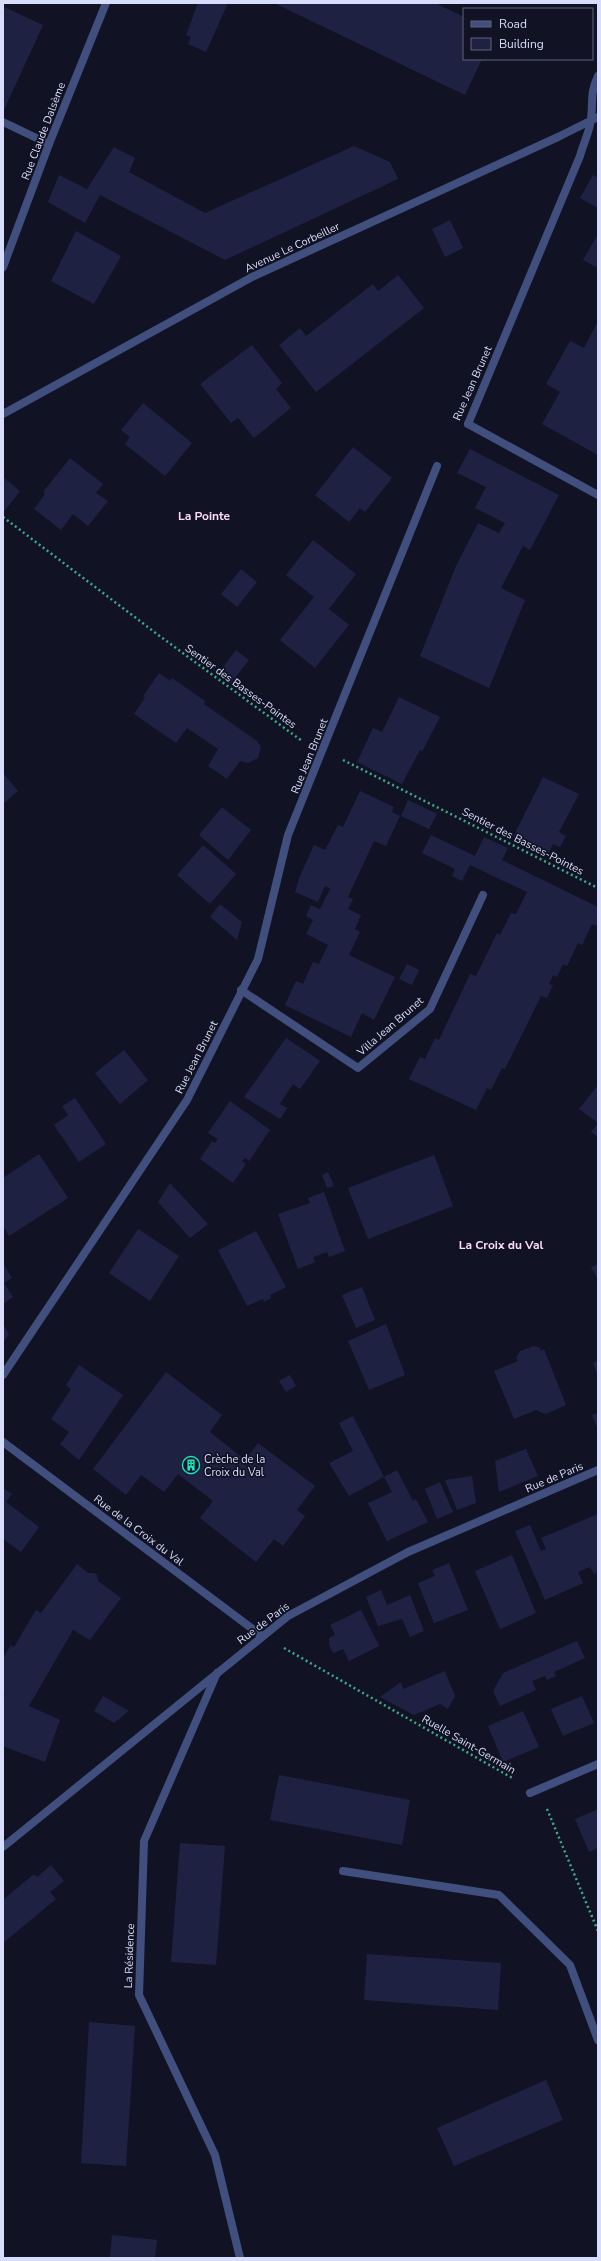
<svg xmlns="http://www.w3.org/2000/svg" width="601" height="2261" font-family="'Nunito Sans',sans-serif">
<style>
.building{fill:#1f2143}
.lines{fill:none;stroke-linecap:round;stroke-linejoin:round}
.path{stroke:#3bac87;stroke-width:2.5;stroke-dasharray:2 3;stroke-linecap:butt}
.lane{stroke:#414f7f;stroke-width:8}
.street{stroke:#414f7f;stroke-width:8}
.labels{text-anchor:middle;stroke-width:3.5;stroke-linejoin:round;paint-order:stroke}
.street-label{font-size:11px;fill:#d8ddfb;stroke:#111324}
.poi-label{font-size:11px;fill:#d8ddfb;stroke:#111324;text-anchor:start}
.neighbourhood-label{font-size:12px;font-weight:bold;fill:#fbdaf8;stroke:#111324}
</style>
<rect width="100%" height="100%" fill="#111324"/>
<path class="building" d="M198,3H228L206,52L188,44L191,37L186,35Z
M274,3H435L464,17V59H482L465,95Z
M4,7L43,25L4,110L3,11Z
M354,146L390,162L398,179L225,260L100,195L85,223L48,202L59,175L87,189L114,147L135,158L129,172L205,213Z
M593,175L598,178V208L580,198Z
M450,220L463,248L445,257L432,229Z
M76,231L121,256L94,304L51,281Z
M598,234V268L583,260Z
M398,275L424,308L316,392L279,345L300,328L306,336L373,284L378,291Z
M598,321V455L542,424L560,392L546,384L570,341L584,348Z
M252,345L282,383L276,389L291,408L254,438L238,418L231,423L200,384Z
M143,403L192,443L165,476L125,444L130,437L121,430Z
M353,447L392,478L365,512L360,508L349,522L315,495Z
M470,449L559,495L530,550L523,546L501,588L525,600L489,688L420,656L456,566L478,523L499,533L505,523L475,508L486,487L457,473Z
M70,458L103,484L96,493L108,501L88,526L73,514L61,530L34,509L45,494L43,492Z
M3,477L20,491L3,513Z
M313,540L356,574L329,609L349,625L315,668L280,640L314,597L286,575Z
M241,569L257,582L237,607L221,594Z
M236,650L249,660L230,684L217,675Z
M159,673L170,681L172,678L205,701L204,704L257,741L261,747L258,758L248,763L240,761L227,779L208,766L218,749L187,728L176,743L134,714L145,698L143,696Z
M399,697L440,717L422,752L420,750L402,784L357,762L373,728L382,732Z
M3,773L18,791L3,804Z
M543,777L579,794L559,832L566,836L560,847L553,844L548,854L513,837Z
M360,791L394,807L392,812L400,816L386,846L374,841L348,897L353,899L348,909L361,915L355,929L360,932L349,955L395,977L374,1020L362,1013L351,1037L285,1005L296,981L303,984L313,962L319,964L328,945L306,934L313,920L306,916L311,905L320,909L330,889L325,886L318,902L295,892L300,876L314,845L325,850L338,825L343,827Z
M408,800L437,814L429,829L401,816Z
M222,807L251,830L228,860L199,835Z
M431,835L475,856L484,837L508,848L502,860L598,907V926L592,924L582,945L578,943L567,966L563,964L557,977L553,975L549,984L553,985L547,998L541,996L505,1069L502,1068L491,1090L487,1088L476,1110L409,1079L420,1057L425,1059L435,1038L439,1040L470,974L476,976L497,933L500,935L511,913L516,914L527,892L470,865L462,881L452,876L455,869L422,853Z
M203,845L236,874L210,904L177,875Z
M220,904L242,922L237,940L210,917Z
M407,964L419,970L412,985L399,979Z
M286,1038L320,1061L300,1089L293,1084L280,1104L287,1108L280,1119L244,1097Z
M124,1050L148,1080L120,1104L95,1073Z
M598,1085V1123L579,1109Z
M75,1098L106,1144L79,1162L54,1125L68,1115L62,1106Z
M230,1101L270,1130L249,1161L245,1158L242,1161L246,1164L233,1183L200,1159L212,1141L215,1143L218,1139L208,1133Z
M598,1123V1137L591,1132Z
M39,1154L68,1198L9,1236L3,1226V1178Z
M434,1155L453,1206L368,1239L348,1188Z
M328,1172L334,1186L327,1188L322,1175Z
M170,1183L208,1224L190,1238L158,1202Z
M324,1192L345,1251L329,1257L327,1252L313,1257L315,1262L298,1269L278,1214L310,1203L308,1198Z
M138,1229L179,1256L150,1301L109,1273Z
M256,1231L286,1287L270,1295L271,1298L264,1302L263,1299L247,1306L218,1250Z
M598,1264V1280L591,1267Z
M4,1265L12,1278L4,1283L13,1297L3,1304Z
M362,1287L375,1320L356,1328L342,1295Z
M3,1324L9,1334L3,1343Z
M386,1324L405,1375L369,1390L348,1341Z
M534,1346L540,1348L541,1351L544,1349L566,1405L546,1414L536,1410L514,1419L494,1371L518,1361L516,1358L520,1351Z
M598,1361V1376L593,1363Z
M79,1365L123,1395L79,1460L60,1444L69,1432L51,1419L71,1389L66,1385Z
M166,1372L222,1415L210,1432L245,1460L258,1443L315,1486L297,1510L305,1516L283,1546L274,1539L256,1562L200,1518L213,1501L178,1474L164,1492L141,1475L126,1495L93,1469Z
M290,1375L296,1386L286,1392L279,1381Z
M598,1413V1430L592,1415Z
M353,1416L384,1477L349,1496L329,1463L353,1451L339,1423Z
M526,1449L538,1476L499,1492L495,1461Z
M397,1470L413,1501L416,1499L428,1522L387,1541L368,1503L392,1492L384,1477Z
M472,1476L476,1503L457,1510L445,1480Z
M440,1482L453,1512L437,1519L425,1489Z
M3,1488L12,1494L6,1502L39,1527L21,1552L3,1539Z
M598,1514V1572L594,1574L590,1567L578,1572L583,1583L545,1600L515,1531L530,1525L541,1551L546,1549L541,1538Z
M512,1555L536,1613L500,1629L475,1571Z
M449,1563L468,1610L434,1623L418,1583L435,1576L432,1570Z
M77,1564L88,1573H94L97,1575L98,1581L121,1598L90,1640L73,1630L29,1706L60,1720L45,1762L3,1746V1701L5,1695L3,1694V1658L11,1645L14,1647L36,1610L41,1613Z
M381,1590L387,1605L410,1595L424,1631L410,1637L402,1619L378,1626L366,1597Z
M361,1610L379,1646L349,1661L343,1649L333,1653L329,1645V1638L335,1635L330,1625Z
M577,1641L585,1658L554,1672L556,1676L547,1680L545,1676L532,1681L536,1690L500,1706L493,1691L503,1673Z
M445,1671L455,1696L448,1709L440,1704L414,1715L380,1697L401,1682L403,1689Z
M103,1696L129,1711L114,1723L94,1711Z
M582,1696L594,1723L563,1736L551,1709Z
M523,1711L539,1747L503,1762L488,1726Z
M279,1775L410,1800L402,1845L270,1820Z
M598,1809V1848L589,1852L575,1819Z
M180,1843L225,1846L216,1965L171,1962Z
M51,1865L64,1881L50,1892L56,1899L3,1943V1900L34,1874L37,1877Z
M367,1954L501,1963L498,2010L364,2000Z
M89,2022L135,2026L126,2166L81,2163Z
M546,2080L563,2120L454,2166L437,2128Z
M112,2235L157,2240L155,2258H110Z"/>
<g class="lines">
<path class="path" d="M3,517L157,634L302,741
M343,760L598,888
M284,1648L514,1779
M547,1809L598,1931"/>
<path class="lane" d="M3,122L49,144
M468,424L598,495
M241,990L358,1068L430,1009L483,895
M217,1673L144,1841L139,1995L215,2155L240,2258
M343,1871L499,1895L570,1965L598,2040"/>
<path class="street" d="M3,267L49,144L106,3
M3,414L252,277L558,137L598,117
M468,424L580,156C583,144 590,131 591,119C593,102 590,92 598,76
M3,1375L187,1100L258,959L288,835L437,466
M3,1442L262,1636
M530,1793L598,1764
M3,1847L288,1616L408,1552L598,1470"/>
</g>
<defs>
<g id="building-ring" transform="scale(0.9)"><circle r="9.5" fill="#111324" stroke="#17e9c6" stroke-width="1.5"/><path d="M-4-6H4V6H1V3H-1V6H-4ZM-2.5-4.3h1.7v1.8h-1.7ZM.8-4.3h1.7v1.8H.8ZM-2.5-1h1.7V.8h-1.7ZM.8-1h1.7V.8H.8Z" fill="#17e9c6"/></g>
</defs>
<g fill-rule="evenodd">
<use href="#building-ring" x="191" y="1465"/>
</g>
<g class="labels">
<g class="street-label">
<text transform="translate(43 131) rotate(-69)" y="4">Rue Claude Dalsème</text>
<text transform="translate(292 247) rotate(-25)" y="4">Avenue Le Corbeiller</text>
<text transform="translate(472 383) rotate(-66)" y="4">Rue Jean Brunet</text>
<text transform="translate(241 686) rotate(36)" y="4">Sentier des Basses-Pointes</text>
<text transform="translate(309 756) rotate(-68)" y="4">Rue Jean Brunet</text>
<text transform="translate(523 841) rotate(27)" y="4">Sentier des Basses-Pointes</text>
<text transform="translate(390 1026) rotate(-41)" y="4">Villa Jean Brunet</text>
<text transform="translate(196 1057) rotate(-63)" y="4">Rue Jean Brunet</text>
<text transform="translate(554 1477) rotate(-23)" y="4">Rue de Paris</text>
<text transform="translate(139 1530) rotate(37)" y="4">Rue de la Croix du Val</text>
<text transform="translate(263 1623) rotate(-37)" y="4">Rue de Paris</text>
<text transform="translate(469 1744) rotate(30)" y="4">Ruelle Saint-Germain</text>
<text transform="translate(129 1956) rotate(-88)" y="4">La Résidence</text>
</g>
<g class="poi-label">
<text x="204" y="1463">Crèche de la<tspan x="204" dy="13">Croix du Val</tspan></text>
</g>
<g class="neighbourhood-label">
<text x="204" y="520">La Pointe</text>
<text x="501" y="1249">La Croix du Val</text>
</g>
</g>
<rect width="601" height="2261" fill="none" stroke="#d8ddfb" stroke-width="8"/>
<rect x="463" y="8" width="130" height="52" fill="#111324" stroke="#61647a"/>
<rect x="471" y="21" width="20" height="6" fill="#414f7f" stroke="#61647a"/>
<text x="499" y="28" font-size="12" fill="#d8ddfb">Road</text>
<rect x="471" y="38" width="20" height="12" fill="#1f2143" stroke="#61647a"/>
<text x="499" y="48" font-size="12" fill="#d8ddfb">Building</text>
</svg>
